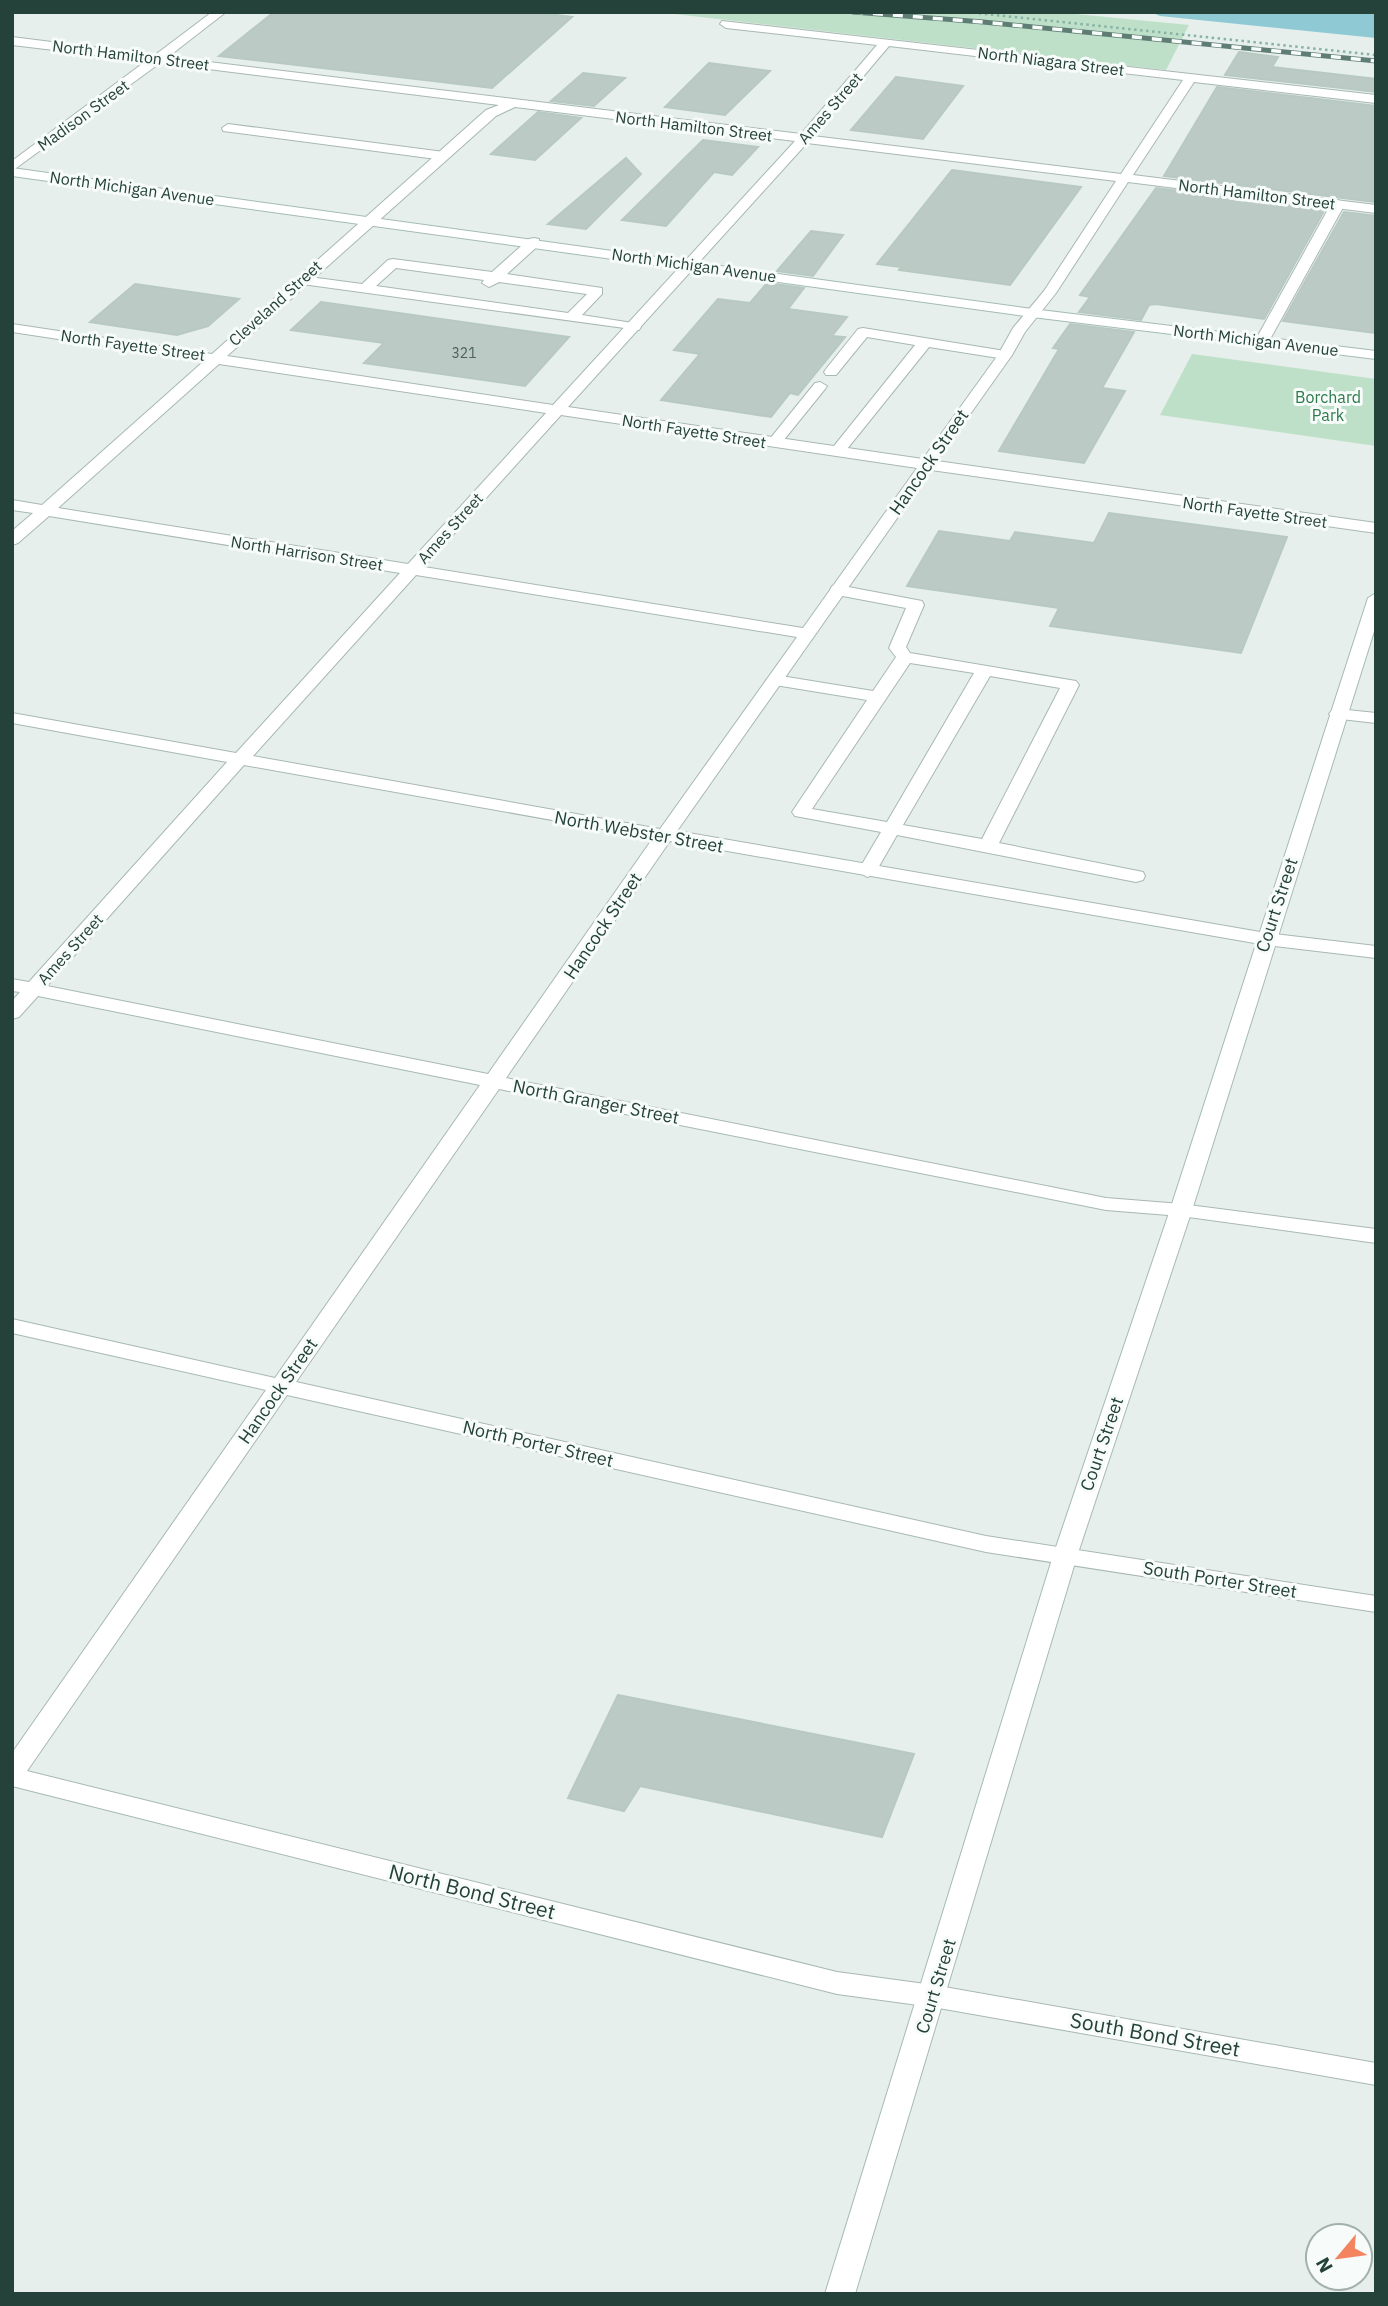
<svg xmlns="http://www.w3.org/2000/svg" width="1388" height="2306" font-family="'IBM Plex Sans',sans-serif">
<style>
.green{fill:#bfe0c8}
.water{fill:#8ec9d4}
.building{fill:#bbcac4;stroke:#b8c9c2;stroke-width:2}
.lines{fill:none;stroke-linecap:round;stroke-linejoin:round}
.service-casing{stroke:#a8b8b2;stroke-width:2}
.minor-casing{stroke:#a8b8b2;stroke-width:2}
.secondary-casing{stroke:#a4bbb3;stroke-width:2}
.path{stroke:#86b3a5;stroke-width:2.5;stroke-dasharray:2.5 3.5;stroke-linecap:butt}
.service{fill:#fff;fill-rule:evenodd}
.minor{fill:#fff;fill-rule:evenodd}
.secondary{fill:#fff;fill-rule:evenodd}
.rail-casing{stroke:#5f7d75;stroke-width:5}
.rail{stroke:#f7fbf9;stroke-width:3.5;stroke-dasharray:10;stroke-linecap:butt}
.labels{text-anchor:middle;stroke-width:6;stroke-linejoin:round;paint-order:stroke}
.number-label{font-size:14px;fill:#4a645c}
.far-street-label{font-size:16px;fill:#24423a;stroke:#f7fbf9}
.far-park-label{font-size:16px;fill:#2d7a4b;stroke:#f7fbf9}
.street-label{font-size:18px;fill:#24423a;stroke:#f7fbf9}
.near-street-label{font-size:21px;fill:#24423a;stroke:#f7fbf9}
</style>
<rect width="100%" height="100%" fill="#e6efeb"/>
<path class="green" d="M657,12H1055L1189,25L1166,70Z
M1192,354L1376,379V446L1160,415Z"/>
<path class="water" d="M1151,12H1376V38L1160,16Z"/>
<path class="building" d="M274,12H535L572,17L492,88L219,56Z
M1239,52L1278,57L1272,67L1376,79V92L1225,75Z
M709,63L770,71L725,115L665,107Z
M583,73L625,78L594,106L551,101Z
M896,77L963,86L923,139L851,130Z
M1217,87L1376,106V202L1164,176Z
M538,112L581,118L535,160L491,154Z
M703,140L758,147L732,175L714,172L666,226L622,220Z
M626,158L641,174L586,229L548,224Z
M952,170L1081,187L1010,285L899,270L901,267L877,264Z
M1156,188L1325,209L1264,319L1156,304L1149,305L1141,320L1079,312L1090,297L1080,295Z
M1344,212L1376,216V333L1283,321Z
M811,231L843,235L813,276L777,271Z
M767,283L804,288L788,309L847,317L832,336L845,337L798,395L790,393L771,417L661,400L700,354L674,350L718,299L750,303Z
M135,284L239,299L208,326L177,335L90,322Z
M321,302L569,337L525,386L364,363L384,343L291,330Z
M1070,324L1134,332L1102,388L1125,391L1084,463L999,451L1059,349L1053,348Z
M1109,513L1287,537L1241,653L1050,626L1059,608L907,586L939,531L1010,541L1015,532L1094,543Z
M618,1695L914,1754L882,1837L640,1786L624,1811L568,1798Z"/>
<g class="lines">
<g class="service-casing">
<path id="service" d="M228,124L444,152L451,156L444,160L223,131L222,128Z
M1338,200L1345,204L1269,341L1267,344H1257L1255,341L1331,204Z
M534,238L539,239V245L507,274L602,288V294L582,315L639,324L641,327L639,330L302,284L295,280L302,276L362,284L388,260L393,259L492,272L529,239ZM396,268L484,280L482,283L489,287L499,282L587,294L568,313L376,286Z
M863,328L1005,351L1012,355L1005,359L929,347L843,454L838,456L830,451L915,345L867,337L836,375H826L824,372L826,369L858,329Z
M820,382L827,386L825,389L779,446H769L766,443L769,440L815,383Z
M838,585L922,601L924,605L906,647L910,653L1076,681L1079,685L999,843L1143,872L1145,876L1143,880L1136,882L897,835L874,875L867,877L858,871L881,832L795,816L792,812L867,700L775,685L766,680L775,675L873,691L896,657L889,648L906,608L832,594L830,590L832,586ZM910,663L974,673L887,822L812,809ZM990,676L1060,688L982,839L903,825Z"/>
</g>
<g class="minor-casing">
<path id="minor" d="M212,12H226L168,57L801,134L877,45L726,28L720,24L722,21L1376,95V103L1194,82L1133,175L1376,205V213L1128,182L1056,293L1025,332L1012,355L937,461L1376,523V533L931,470L677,831L1266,933L1376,946V958L1266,945L670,841L506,1078L1106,1198L1181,1204L1376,1229V1243L1181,1216L1106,1210L499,1089L296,1382L986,1536L1376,1596V1612L986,1552L287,1395L27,1771L837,1972L933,1985L1376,2063V2085L933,2007L837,1994L12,1786V1753L266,1390L12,1333V1319L275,1378L480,1085L38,996L19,1017L12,1019V1001L20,992L12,991V979L29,982L227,762L12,723V713L236,753L400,573L49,516L18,543L12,545V531L33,513L12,510V500L42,505L204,361L12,332V324L212,354L486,110L499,105L160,63L12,171V161L146,61L12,45V37L155,55ZM889,46L1183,80L1121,174L813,136ZM515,107L795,141L553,405L227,356L496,116ZM807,143L1116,181L1044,291L1013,328L998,355L923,459L568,407ZM219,364L546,413L408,564L58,508ZM561,415L917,468L803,628L424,567ZM416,575L797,637L660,829L253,756ZM244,765L653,838L488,1074L47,986Z
M1338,709L1376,713V723L1332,718L1329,714L1332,710Z"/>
</g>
<g class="secondary-casing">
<path id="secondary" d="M12,168L1032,309L1376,351V359L1032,317L12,176Z
M1376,593V625L1192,1210L1077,1556L855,2294H825L1053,1556L1170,1210L1368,598Z"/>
</g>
<path class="path" d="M967,12L1376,55"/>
<use href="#service" class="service"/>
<use href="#minor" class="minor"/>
<use href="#secondary" class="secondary"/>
<g class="rail-casing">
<path id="rail" d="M853,12L983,22L1376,61"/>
</g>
<use href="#rail" class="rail"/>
</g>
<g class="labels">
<g class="number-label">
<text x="464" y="358">321</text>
</g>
<g class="far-street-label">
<text transform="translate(131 55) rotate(7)" y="6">North Hamilton Street</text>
<text transform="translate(1051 61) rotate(7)" y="6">North Niagara Street</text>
<text transform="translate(830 108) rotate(-49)" y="6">Ames Street</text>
<text transform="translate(83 115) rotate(-36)" y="6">Madison Street</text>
<text transform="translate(694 126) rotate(7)" y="6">North Hamilton Street</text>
<text transform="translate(132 188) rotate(8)" y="6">North Michigan Avenue</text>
<text transform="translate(1257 194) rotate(7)" y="6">North Hamilton Street</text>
<text transform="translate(694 265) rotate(8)" y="6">North Michigan Avenue</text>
<text transform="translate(275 303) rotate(-42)" y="6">Cleveland Street</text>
<text transform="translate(1256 340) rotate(7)" y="6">North Michigan Avenue</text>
<text transform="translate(133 345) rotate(8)" y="6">North Fayette Street</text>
<text transform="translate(694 431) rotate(9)" y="6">North Fayette Street</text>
<text transform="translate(1255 512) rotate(8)" y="6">North Fayette Street</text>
<text transform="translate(450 528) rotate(-48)" y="6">Ames Street</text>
<text transform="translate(307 553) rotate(9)" y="6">North Harrison Street</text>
<text transform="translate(70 949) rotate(-48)" y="6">Ames Street</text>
</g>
<g class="far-park-label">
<text x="1328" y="403">Borchard<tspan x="1328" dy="18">Park</tspan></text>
</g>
<g class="street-label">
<text transform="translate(929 462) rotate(-55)" y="6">Hancock Street</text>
<text transform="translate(639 832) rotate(10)" y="6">North Webster Street</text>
<text transform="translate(1277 905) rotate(-72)" y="6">Court Street</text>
<text transform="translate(603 926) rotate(-56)" y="6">Hancock Street</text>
<text transform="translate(596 1102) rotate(11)" y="6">North Granger Street</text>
<text transform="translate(278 1391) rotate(-55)" y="6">Hancock Street</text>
<text transform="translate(538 1444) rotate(13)" y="6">North Porter Street</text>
<text transform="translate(1102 1444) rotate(-71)" y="6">Court Street</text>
<text transform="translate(1220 1580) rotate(9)" y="6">South Porter Street</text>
<text transform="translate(936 1986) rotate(-73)" y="6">Court Street</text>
</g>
<g class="near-street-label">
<text transform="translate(472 1892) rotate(14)" y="7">North Bond Street</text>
<text transform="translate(1155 2035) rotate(10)" y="7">South Bond Street</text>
</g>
</g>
<rect width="1388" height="2306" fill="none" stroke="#24423a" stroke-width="28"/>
<g transform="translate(1339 2257) rotate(241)"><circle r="33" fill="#f7fbf9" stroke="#a3b1ad" stroke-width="2"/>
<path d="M0-5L12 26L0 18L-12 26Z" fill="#f4845f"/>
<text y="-10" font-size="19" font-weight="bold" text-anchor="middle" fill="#24423a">N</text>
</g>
</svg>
